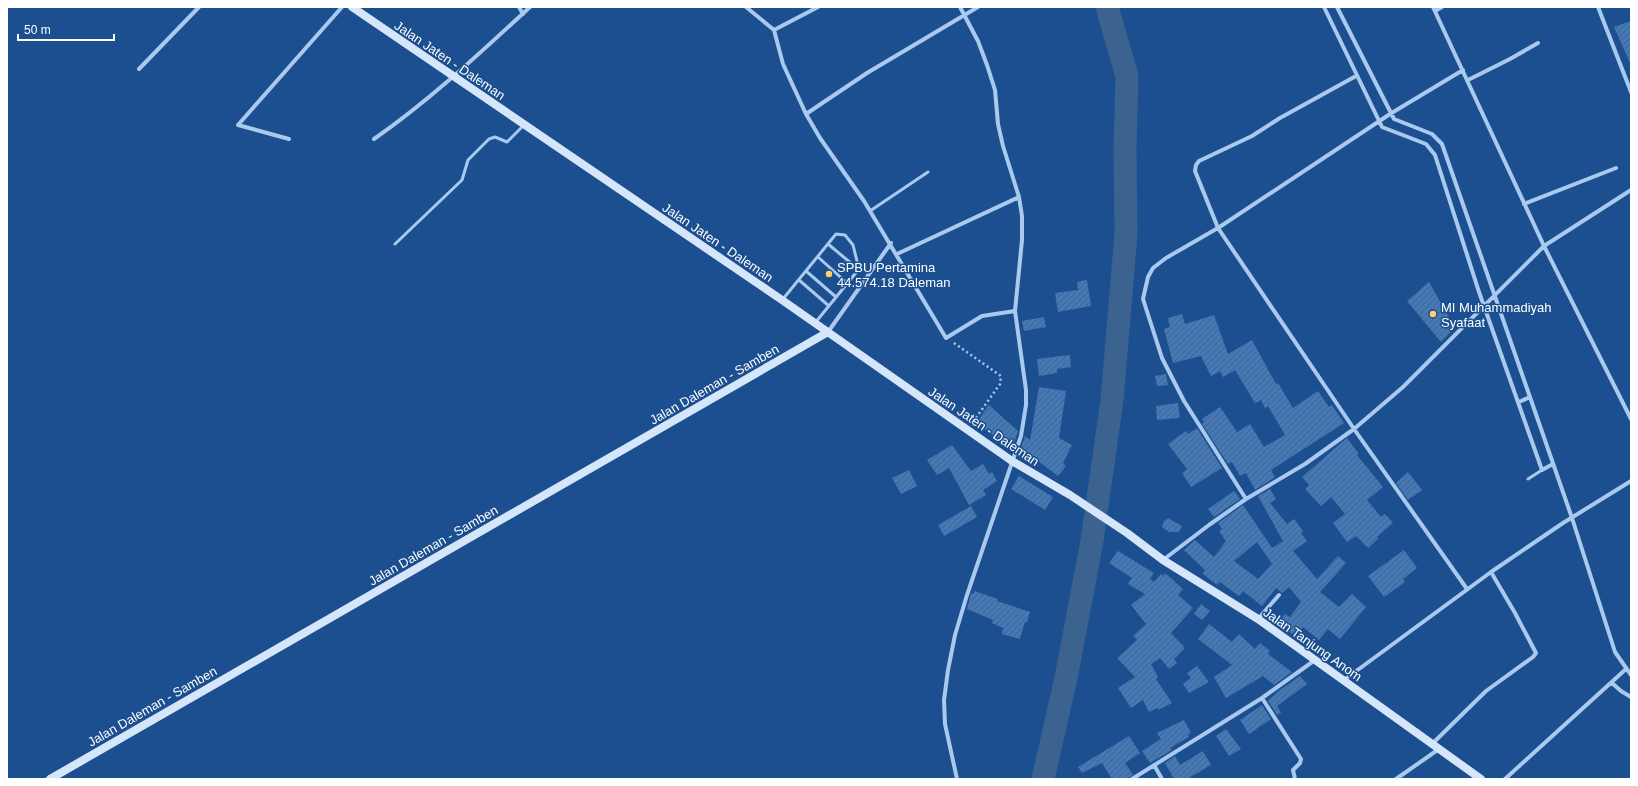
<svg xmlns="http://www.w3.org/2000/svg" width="1638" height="786" font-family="Arial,sans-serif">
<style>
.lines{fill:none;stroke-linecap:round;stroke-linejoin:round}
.river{stroke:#3c6290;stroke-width:23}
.building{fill:url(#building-hatch);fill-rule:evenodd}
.path{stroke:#a9c9ee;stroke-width:2.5;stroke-dasharray:2 3;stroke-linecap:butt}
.service{stroke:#a9c9ee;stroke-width:3}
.minor{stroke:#a9c9ee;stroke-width:4}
.secondary{stroke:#d6e6fa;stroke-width:8}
.poi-dot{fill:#ffd166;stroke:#1b4f8f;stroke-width:1.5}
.labels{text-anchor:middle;stroke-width:3;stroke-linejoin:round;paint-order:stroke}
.street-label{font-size:13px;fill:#fff;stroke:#1b4f8f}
.poi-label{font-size:13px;fill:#fff;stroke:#1b4f8f;text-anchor:start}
</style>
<defs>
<pattern id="building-hatch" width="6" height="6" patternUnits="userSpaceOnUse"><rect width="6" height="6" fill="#4478b7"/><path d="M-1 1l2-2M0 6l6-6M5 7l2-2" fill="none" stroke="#486282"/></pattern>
</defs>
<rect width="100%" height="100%" fill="#1b4f8f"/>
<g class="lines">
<path class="river" d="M1043,779L1066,678L1092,541L1112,400L1126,234L1125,148L1127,76L1107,7"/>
</g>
<path class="building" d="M1631,21V65L1614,27Z
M1087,280L1091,306L1058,312L1055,293L1078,290L1077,282Z
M1429,282L1455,328L1441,342L1407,301Z
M1182,314L1185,324L1214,315L1228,354L1252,340L1276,384L1278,383L1293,408L1318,391L1329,407L1332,405L1344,423L1271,470L1275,477L1255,490L1246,473L1240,476L1232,462L1228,464L1202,424L1204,422L1202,419L1220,407L1237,432L1250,424L1264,447L1285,435L1268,406L1265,408L1261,400L1255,403L1235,370L1223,377L1220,371L1211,376L1201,356L1173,363L1164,329L1170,327L1168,318Z
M1044,317L1046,327L1024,331L1022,321Z
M1070,355L1071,367L1057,369V373L1039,376L1037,359Z
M1166,374L1168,385L1157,386L1155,376Z
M1039,387L1066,391L1059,438L1072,445L1063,463L1066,466L1058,476L1021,448L1025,436L1030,440Z
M1178,403L1180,418L1157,420L1156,406Z
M989,405L1018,431L1012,449L976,423Z
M1197,428L1222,468L1191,487L1182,473L1187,469L1168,444L1186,431L1188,434Z
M1347,438L1359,454L1357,455L1383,487L1367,500L1381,517L1385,514L1393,523L1377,537L1378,539L1368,548L1356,536L1347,542L1333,523L1345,514L1331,497L1321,506L1305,489L1309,485L1302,477Z
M952,445L971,471L983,464L989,474L992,472L997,481L983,490L986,495L969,505L949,468L937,475L927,460Z
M909,470L917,486L901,494L892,478Z
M1408,472L1422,490L1408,500L1396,483Z
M1019,476L1053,497L1045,510L1011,489Z
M1270,489L1276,499L1270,503L1287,524L1294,519L1303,531L1301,533L1307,541L1293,551L1317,579L1338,556L1346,563L1320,592L1339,607L1352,594L1366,607L1340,639L1328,629L1319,640L1303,627L1295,636L1278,623L1285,614L1290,617L1301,602L1289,587L1282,593L1276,588L1262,606L1243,591L1239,596L1220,582L1217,585L1202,573L1205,570L1184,550L1195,540L1214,557L1226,541L1219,531L1222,529L1218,523L1243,505L1272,548L1283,541L1258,496ZM1257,542L1272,564L1258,579L1234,561Z
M1234,491L1240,499L1214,517L1208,509Z
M971,506L977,517L944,536L938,525Z
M1168,518L1182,526L1179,532H1169L1162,527L1164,521Z
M1404,550L1417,568L1403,579L1405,582L1384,597L1368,576Z
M1118,551L1154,573L1150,579L1154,582L1161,574L1163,576L1165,573L1183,589L1178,595L1193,608L1171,633L1185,648L1174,659L1177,663L1169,669L1160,658L1151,664L1158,677L1156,679L1172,703L1158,710L1157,708L1149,712L1143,700L1131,708L1118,688L1135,677L1117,658L1137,640L1133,636L1146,624L1131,605L1145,594L1128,584L1132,578L1109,563Z
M974,591L998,599L997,601L1030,612L1027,622H1025L1020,639L1002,634L1003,628L992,623L993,620L967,609L971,593L973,594Z
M1201,604L1210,611L1202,620L1194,614Z
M1209,624L1232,642L1239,634L1255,649L1260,643L1270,651L1268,654L1292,672L1274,685L1263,676L1226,698L1214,677L1232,665L1198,639Z
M1197,666L1209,682L1189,693L1183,684L1191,678L1187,673Z
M1300,676L1307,684L1277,706L1281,713L1277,715L1268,701L1280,690Z
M1262,705L1271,719L1249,734L1240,720Z
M1184,720L1191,733L1188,734L1189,737L1170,748L1172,750L1150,763L1142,751L1161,739L1157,733Z
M1226,729L1241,749L1229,756L1216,736Z
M1129,736L1140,753L1125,763L1133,775L1126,779H1112L1102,763L1082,773L1078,767Z
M1203,751L1211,765L1187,779H1174L1165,763L1175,756L1180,765Z"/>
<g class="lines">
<path class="path" d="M954,343L1001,376L1000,384L973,422"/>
<path class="service" d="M870,211L928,172
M395,244L462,180L468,160L489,139L495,137L507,142L524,125
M828,244L858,269
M818,257L847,283
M806,271L836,297
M799,280L829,306
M783,299L836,234L845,235L853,245L859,269L815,323
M1528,479L1542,470"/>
<path class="minor" d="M519,7L523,14
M746,7L774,30L783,64L806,114L820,138L864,201L946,338L982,316L1015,311
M1324,7L1382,127L1426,144L1435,155L1479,292L1542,470L1553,464
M1337,7L1394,119L1432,134L1442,144L1572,518L1615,652L1631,675
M1433,7L1544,246L1631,419
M1598,7L1631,92
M1435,11L1442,7
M774,30L818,7
M139,69L199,7
M1356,76L1280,118L1252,136L1199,161L1196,165L1195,171L1218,228L1354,429L1467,589
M1468,80L1510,59L1538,43
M806,114L867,73L978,7
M289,139L238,125L342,7
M374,139C430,100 480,53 530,7
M1524,204L1616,168
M897,254L1019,197
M828,332L891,243
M1519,402L1530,397
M1246,499L1184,401L1162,358L1143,299L1148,277L1153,268L1166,258L1218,228L1390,114L1463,70
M1163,560L1209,525L1246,499L1305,464L1354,429L1403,387L1544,246L1631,190
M1258,619L1279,595
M1344,680L1491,572L1563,523L1631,481
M1612,683L1621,691L1631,697
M1262,698L1301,759L1300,763L1293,770L1295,779
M1432,744L1486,691L1533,657L1536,653L1515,613L1491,572
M1154,765L1162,779
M957,779L945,724L944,700L948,670L955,635L967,595L1021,436L1026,405V390L1015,311L1022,240V216L1019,197L1003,146L998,124L995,90L987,65L978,41L960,7
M1132,779L1262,698L1315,660
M1396,779L1439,749
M1505,779L1626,669"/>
<path class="secondary" d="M352,7L782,300L1012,461L1070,495L1127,533L1163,560L1258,619L1481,779
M50,779L828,332"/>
</g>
<g class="poi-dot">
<circle cx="829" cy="274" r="4"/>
<circle cx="1433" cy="314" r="4"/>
</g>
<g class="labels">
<g class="street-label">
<text transform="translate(450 60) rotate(34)" y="5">Jalan Jaten - Daleman</text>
<text transform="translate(718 242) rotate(34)" y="5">Jalan Jaten - Daleman</text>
<text transform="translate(714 384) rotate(-30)" y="5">Jalan Daleman - Samben</text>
<text transform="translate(984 426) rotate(34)" y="5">Jalan Jaten - Daleman</text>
<text transform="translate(433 545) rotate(-30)" y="5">Jalan Daleman - Samben</text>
<text transform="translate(1313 644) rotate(35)" y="5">Jalan Tanjung Anom</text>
<text transform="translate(152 706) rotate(-30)" y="5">Jalan Daleman - Samben</text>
</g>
<g class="poi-label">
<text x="837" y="272">SPBU Pertamina<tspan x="837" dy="15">44.574.18 Daleman</tspan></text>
<text x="1441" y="312">MI Muhammadiyah<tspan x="1441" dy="15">Syafaat</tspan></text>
</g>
</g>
<rect width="1638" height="786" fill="none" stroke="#ffffff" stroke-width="16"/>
<path d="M18 34v6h96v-6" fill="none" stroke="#ffffff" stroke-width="2"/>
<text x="24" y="34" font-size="12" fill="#ffffff" stroke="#1b4f8f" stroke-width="3" paint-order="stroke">50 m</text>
</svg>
